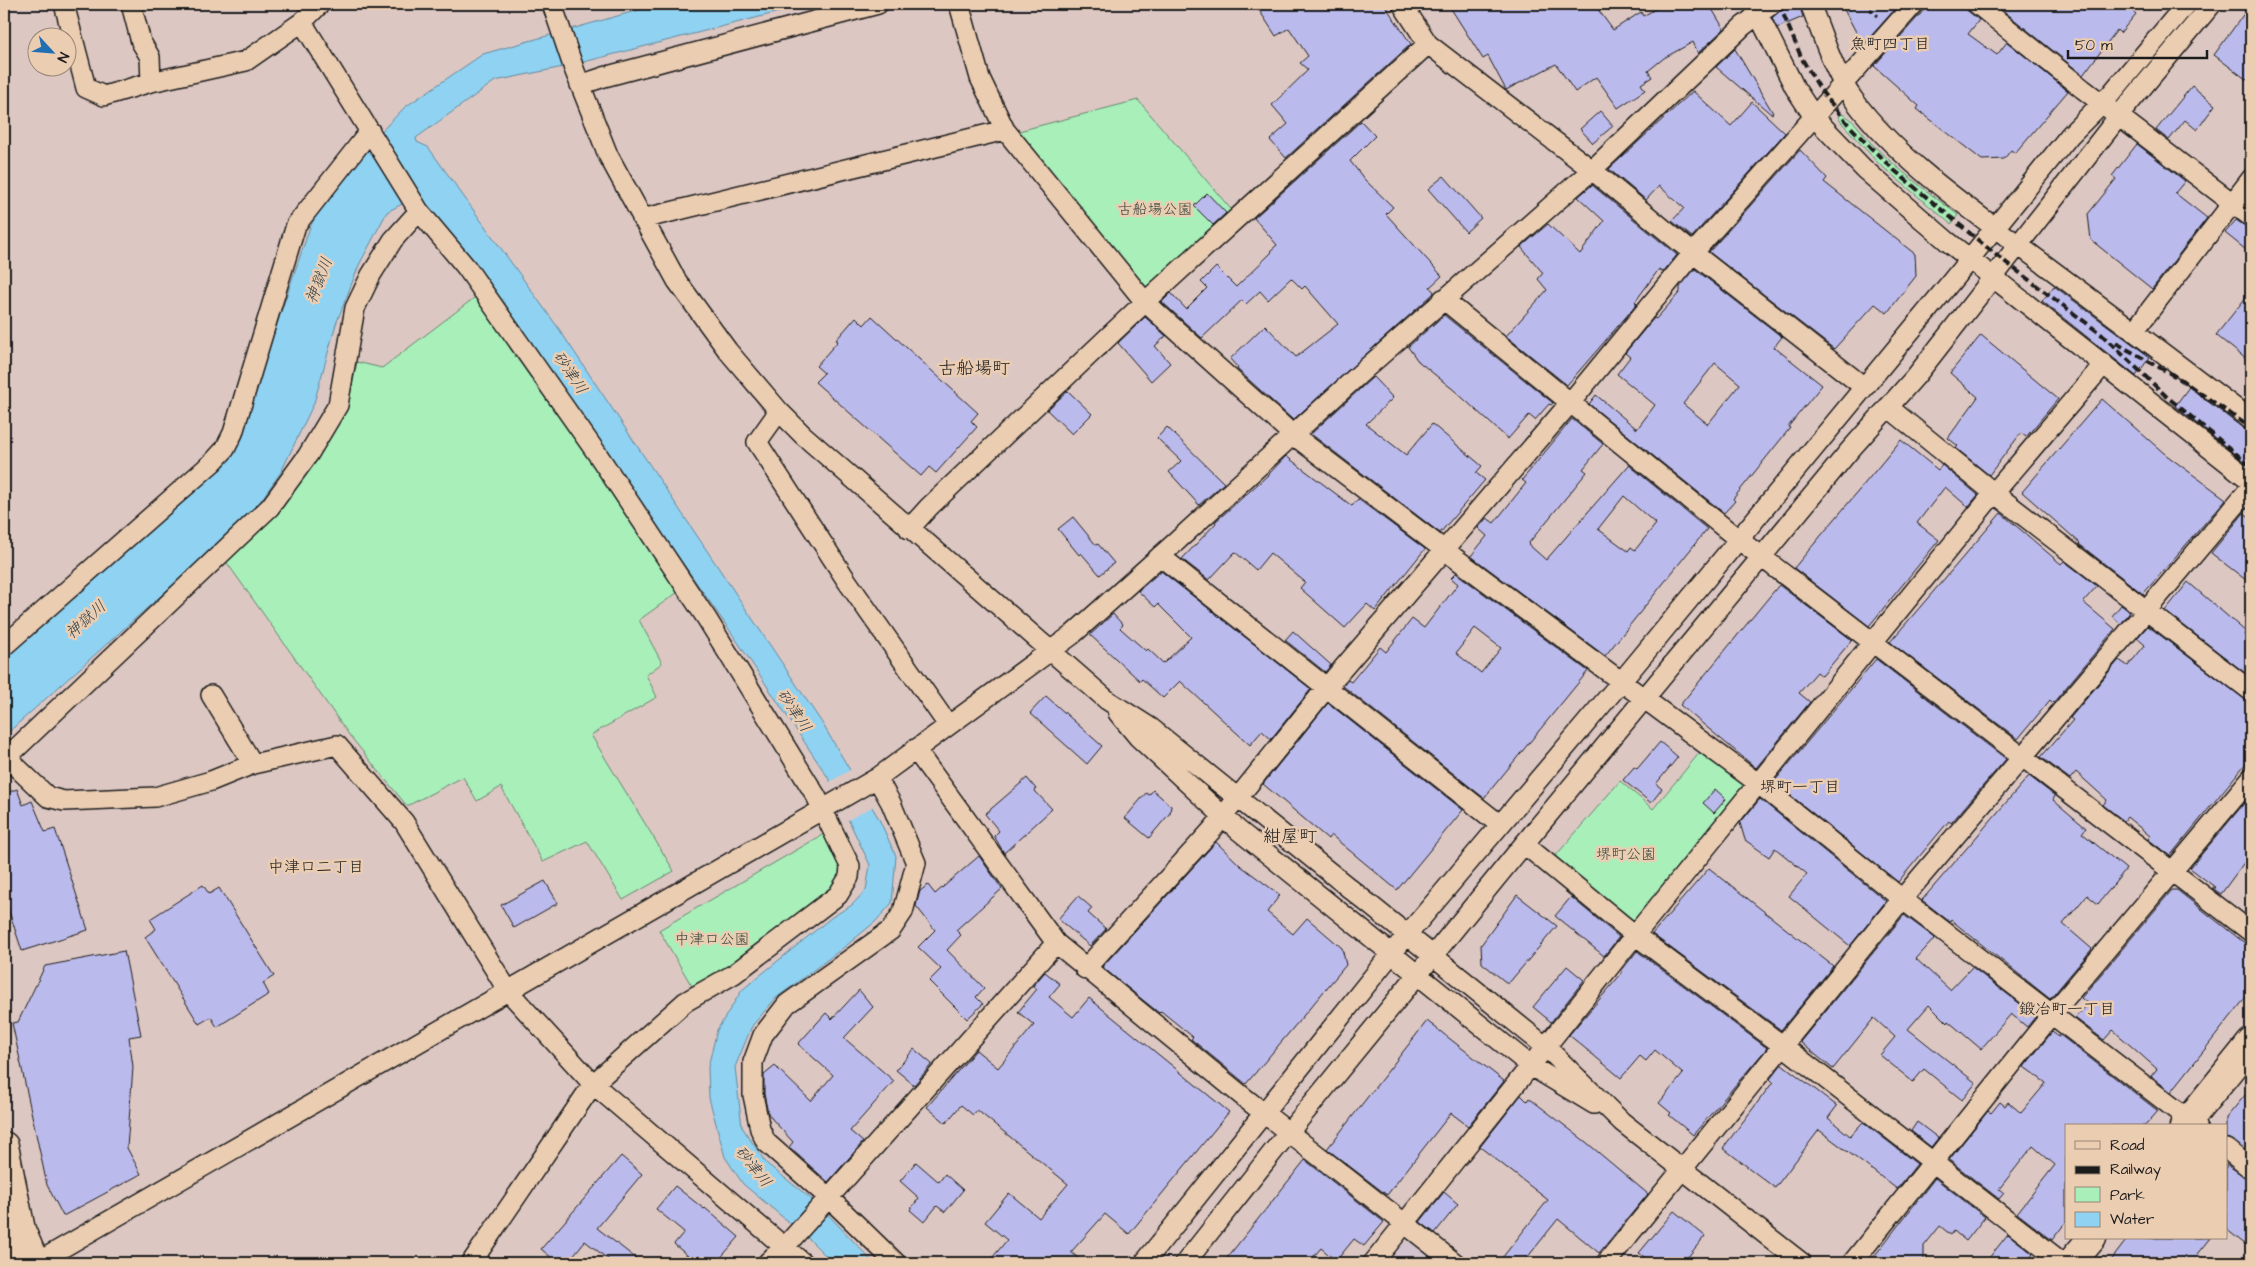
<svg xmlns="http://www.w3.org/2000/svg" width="2255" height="1267" font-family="'Architects Daughter','Klee One',sans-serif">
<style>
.built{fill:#d3c3cf}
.green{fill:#a9efba;stroke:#62866b}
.water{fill:#90d2f2;stroke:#62899c}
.pier{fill:#ddc7c3}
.building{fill:#bbbaec;stroke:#1c1c1c;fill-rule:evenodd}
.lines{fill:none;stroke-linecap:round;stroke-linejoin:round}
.minor-casing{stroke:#1c1c1c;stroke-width:22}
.highway-casing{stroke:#1c1c1c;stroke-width:31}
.path{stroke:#1c1c1c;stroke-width:3;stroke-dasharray:4 4;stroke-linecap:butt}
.minor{stroke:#ebcdb2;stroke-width:19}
.highway{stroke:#ebcdb2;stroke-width:28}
.rail{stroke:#1c1c1c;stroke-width:4;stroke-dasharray:8 4;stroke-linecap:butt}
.labels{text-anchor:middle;stroke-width:5;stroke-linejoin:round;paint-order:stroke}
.park-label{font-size:15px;fill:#38463c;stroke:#ebcdb2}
.neighbourhood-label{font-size:16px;fill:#1c1c1c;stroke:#ebcdb2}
.water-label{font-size:16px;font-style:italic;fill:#334047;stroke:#ebcdb2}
.quarter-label{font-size:18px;fill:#1c1c1c;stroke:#ebcdb2}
</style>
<rect width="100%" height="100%" fill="#ddc7c3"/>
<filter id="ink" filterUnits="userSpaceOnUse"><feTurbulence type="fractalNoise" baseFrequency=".02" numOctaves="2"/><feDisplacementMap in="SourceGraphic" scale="10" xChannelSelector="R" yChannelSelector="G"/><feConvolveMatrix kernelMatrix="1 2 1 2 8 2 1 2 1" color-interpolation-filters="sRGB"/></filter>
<g filter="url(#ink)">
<path class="built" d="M1418,1241L1445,1263H1386L1402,1244Z"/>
<path class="green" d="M1138,100L1235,214L1145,289L1019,131Z
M1841,114C1852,116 1863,134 1871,143C1898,170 1928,192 1958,215L1951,224L1878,163L1841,122L1838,117Z
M478,295L678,592L639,620L662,663L646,675L657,697L591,735L674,871L623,900L587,841L543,862L501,787L477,801L463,777L407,806L350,736L225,560C273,516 321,465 347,403C352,391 354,376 357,362L382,368Z
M1701,751L1748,785L1633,927L1552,860L1620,781L1653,809Z
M829,831L846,870L841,882L731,967L693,988L659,930Z"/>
<path class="water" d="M660,4H810L568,66L495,81L416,138L417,142L428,147L559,329L822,723L879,819L896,856L892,903L875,922L847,945L776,998L752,1026L735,1067L742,1127L766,1163L819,1205L874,1263H833L810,1240L743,1184L725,1157L709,1098L708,1067L717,1030L742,990L832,917L852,905L866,890L870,865L829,779L735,638L617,469L415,197L387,212L359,265L336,324L314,403L281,472L250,516L4,736V650L238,438L310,227L335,179L405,107L483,54Z"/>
<path class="pier" d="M852,769L874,806L846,821L828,783Z"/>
<path class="building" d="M1255,4H1384L1411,44L1286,158L1270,140L1288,124L1272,105L1308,70L1300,63L1308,56L1289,28L1276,36Z
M1448,4H1594L1613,30L1641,12L1643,16L1664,4H1709L1724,29L1698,53L1693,42L1664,58L1648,71L1652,77L1641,84L1645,90L1618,108L1596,77L1575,92L1556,64L1506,90L1488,56L1483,59Z
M1783,4H1799L1803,17L1777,28L1772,18L1782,9Z
M1841,4H1892L1896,8L1863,45Z
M1932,4H1959L1979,20L1968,34L1997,55L2007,42L2068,91L2015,153L2011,150L2004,159L1982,160L1917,109L1919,106L1874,66L1925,9L1927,10Z
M1995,4H2125L2136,14L2120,33L2117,30L2083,75Z
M2251,4V83L2214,55Z
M1735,49L1773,113L1771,114L1716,67Z
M2192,86L2215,105L2197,130L2185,120L2169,140L2156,130Z
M1693,91L1731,126L1752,102L1785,133L1692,237L1672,221L1684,208L1659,186L1646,200L1609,169Z
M1600,111L1613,126L1593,143L1580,129Z
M1361,121L1375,136L1350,161L1365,180L1393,207L1386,214L1442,276L1430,287L1434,292L1433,294L1293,420L1237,369L1238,368L1230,359L1265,325L1296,357L1338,324L1305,286L1302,289L1291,278L1268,300L1260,291L1246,304L1242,300L1202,338L1162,302L1171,293L1186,309L1207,288L1201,282L1216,267L1236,287L1272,252L1270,251L1277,245L1254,218Z
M2137,144L2185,181L2175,193L2207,218L2152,289L2091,240L2088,214L2116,179L2112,176Z
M1800,150L1827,178L1824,182L1915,254L1916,276L1887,313L1875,304L1834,349L1709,252Z
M1444,176L1481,218L1466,232L1428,189Z
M1592,185L1677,255L1663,272L1659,269L1635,302L1637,304L1567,385L1506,336L1547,290L1538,279L1543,273L1521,247L1548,224L1580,254L1604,221L1578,197Z
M1207,193L1226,213L1213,225L1194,206Z
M2236,220L2245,226L2251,228V254L2225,233Z
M1695,269L1782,337L1774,347L1822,385L1788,427L1790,428L1733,499L1735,501L1724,513L1589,404L1596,395L1637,429L1655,405L1617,374L1630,357L1625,353L1654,318L1656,319L1680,292V287ZM1715,363L1740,384L1708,424L1683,404Z
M2054,286L2150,357L2136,376L2042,301Z
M2251,291V363L2216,335Z
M1444,315L1553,403L1551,405L1549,404L1535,420L1529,415L1508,439L1455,391L1418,361L1408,347Z
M872,316L978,413L971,421L977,427L936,473L929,467L921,476L815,382L824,373L816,366L838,341L836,340L856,317L864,325Z
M1145,317L1166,336L1155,346L1170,363L1151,381L1118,343Z
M1981,335L2058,399L2026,437L2021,433L1989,475L1956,448L1958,446L1948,438L1978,397L1950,373Z
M1373,377L1393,398L1366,424L1406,455L1432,424L1482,466L1476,473L1485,480L1440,533L1311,434Z
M2189,387L2244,429L2251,431V467L2175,406Z
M1068,391L1092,414L1072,434L1047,410Z
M2102,399L2165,454L2226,499L2143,594L2079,544L2080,543L2022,492Z
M1572,419L1603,444L1583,469L1587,472L1528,544L1546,560L1629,465L1707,529L1605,656L1471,556L1487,536L1478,528L1487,518L1494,523L1526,483L1522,480ZM1624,496L1656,524L1635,550L1631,547L1628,551L1598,529Z
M1167,427L1224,483L1199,505L1169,472L1181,461L1157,438Z
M1901,440L1938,470L1942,465L1978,495L1968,507L1945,487L1917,523L1939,540L1869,626L1794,568Z
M1286,456L1352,506L1358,499L1425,549L1375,611L1367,604L1345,628L1300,588L1305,582L1270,553L1256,570L1235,552L1209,580L1182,559L1216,523L1215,522L1268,475Z
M2001,513L2061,564L2064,561L2097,586L2083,602L2115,629L2053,703L2050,700L2018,739L1890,642Z
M2244,513L2251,518V584L2211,553Z
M1073,517L1096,545L1098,544L1114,563L1100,575L1081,553L1079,555L1058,529Z
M1161,571L1311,689L1271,739L1262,731L1250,745L1180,681L1163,698L1142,679L1140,681L1090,635L1113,614L1123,625L1120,628L1146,651L1148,649L1163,663L1165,662L1191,637L1158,604L1155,607L1138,591Z
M1456,573L1588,671L1484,798L1343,686L1348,680L1351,682L1380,647L1386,652L1412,619L1424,628L1458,584L1451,578ZM1475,628L1501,648L1481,673L1456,653Z
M2188,582L2246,632L2244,635L2251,641V673L2249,676L2165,611Z
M1779,585L1852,640L1822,676L1817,672L1799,693L1810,702L1756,768L1680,705Z
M2121,605L2130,612L2121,624L2112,616Z
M2148,626L2251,704V757L2170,856L2148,839L2150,836L2127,817L2124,821L2103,805L2107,800L2076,772L2070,779L2041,757L2073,720L2070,718L2119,660L2128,666L2145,645L2137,638Z
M1293,631L1331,665L1325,672L1285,640Z
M1876,659L2006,759L1951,823L1949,821L1898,882L1774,782Z
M1046,696L1102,746L1087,764L1030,713Z
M1328,703L1463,810L1397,890L1331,835L1328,839L1263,784Z
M1660,742L1678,757L1656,784L1662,789L1651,803L1623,780L1634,767L1637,769Z
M2029,776L2055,796L2053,800L2086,828L2082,833L2126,869L2098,904L2087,895L2063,924L2092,949L2050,999L1951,920L1950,922L1922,900Z
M1027,778L1036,789L1035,791L1052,809L1004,853L994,836L999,831L985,814Z
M17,789L23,805L32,801L45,832L55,829L88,930L22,951L4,896V794Z
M1715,789L1726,799L1714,813L1703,803Z
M1153,790L1171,806L1170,813L1149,838L1125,818L1146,793L1149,795Z
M1760,799L1886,901L1850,946L1789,896L1807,874L1775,848L1769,857L1745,840L1740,823Z
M2247,800L2251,804V853L2221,894L2212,888H2216L2190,868Z
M1216,842L1241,866L1280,895L1267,912L1293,934L1307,918L1342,948L1346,965L1246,1084L1191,1039L1193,1037L1161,1011L1159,1013L1102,967Z
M979,856L1002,889L956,930L961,935L947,950L984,988L976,997L983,1004L967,1019L929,981L941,969L918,947L935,930L916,906L920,891L928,885L935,894Z
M1709,868L1833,966L1781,1030L1652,934Z
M545,881L558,903L514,928L501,905Z
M203,885L209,894L219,888L274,976L263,983L269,994L217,1027L211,1017L199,1024L145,937L156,929L150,919Z
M2172,890H2177L2251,948V991L2171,1092L2151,1076L2157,1069L2113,1030L2104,1040L2075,1018L2088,1004L2081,998Z
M1517,895L1557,926L1508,984L1482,963L1481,945Z
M1078,896L1092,908L1088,913L1106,929L1090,946L1058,919Z
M1571,897L1619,937L1604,956L1555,916Z
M1904,915L1935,938L1916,959L1950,990L1972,967L2036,1016L2027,1027L2011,1014L1981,1049L1948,1021L1947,1023L1929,1005L1908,1029L1976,1083L1962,1100L1924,1069L1913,1082L1880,1055L1895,1037L1874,1018L1833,1069L1800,1042Z
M124,951L141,1035L129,1037L133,1067L127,1148L141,1174L63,1216L47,1185L12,1023L18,1022L45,966Z
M1637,951L1767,1048L1693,1135L1669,1115L1671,1113L1659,1103L1683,1074L1655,1050L1646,1061L1640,1056L1621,1078L1569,1035L1622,973V970Z
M1567,966L1584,980L1551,1022L1533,1007Z
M1045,972L1060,984L1049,997L1073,1017L1089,998L1229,1112L1129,1234L1105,1214L1071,1252L1084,1263H988L1007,1240L985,1222L1009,1193L1039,1218L1068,1184L977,1110L973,1115L961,1105L946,1123L927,1107L976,1050L998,1068L1034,1025L1018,1012L1037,989L1033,986Z
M859,990L873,1007L844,1038L894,1081L850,1131L863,1142L828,1182L789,1147L793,1142L772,1119L768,1113L764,1094V1075L775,1066L811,1101L833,1075L798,1044L826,1013L832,1019Z
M1427,1021L1504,1081L1468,1126L1451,1113L1387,1195L1327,1149Z
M2052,1032L2059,1037L2060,1035L2158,1111L2145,1126H2066V1222L2052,1240L2017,1213L2055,1165L2033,1146L1999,1189L2004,1193L1999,1199L1949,1160L1988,1111L1991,1113L2000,1102L2005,1106L2008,1102L2021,1113L2046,1083L2024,1067Z
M914,1049L932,1064L914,1085L896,1070Z
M1782,1064L1837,1106L1828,1118L1850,1136L1863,1122L1917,1164L1897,1189L1819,1130L1775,1188L1723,1148L1773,1082L1770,1079Z
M2251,1088V1155L2233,1140L2226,1138V1118Z
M1521,1095L1527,1101L1529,1098L1586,1142L1648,1194L1599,1253L1558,1219L1523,1263H1498L1548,1200L1480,1147Z
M1917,1122L1938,1138L1931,1147L1911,1131Z
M621,1156L642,1174L597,1228L642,1263H613L585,1241L567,1263H558L541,1249Z
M1305,1160L1384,1222L1364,1246L1354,1239L1336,1261L1321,1248L1308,1263H1223Z
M916,1162L939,1182L945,1174L963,1190L945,1212L937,1206L924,1222L910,1210L919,1198L900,1181Z
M2226,1164L2251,1181V1249L2226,1229Z
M1935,1178L1985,1217L1966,1241L1954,1231L1951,1235L1940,1226L1924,1246V1263H1869Z
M675,1186L704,1209L705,1208L739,1237L716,1263H696L674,1244L684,1232L656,1209Z
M1444,1192L1458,1204L1435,1233L1420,1222Z
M1674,1211L1705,1236L1683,1263H1652L1639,1253Z
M2008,1234L2033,1254L2026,1263H1985Z
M2128,1238H2210L2197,1254L2208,1263H2109Z"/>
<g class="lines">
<g class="minor-casing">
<path id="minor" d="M64,4L86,88L104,96L151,82L246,61L302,22L320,4
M131,4L141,42L150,57L151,82
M552,4L574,69L608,155L677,281L728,351L779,411L803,435L1107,700L1151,728L1546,1047L1622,1122L1802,1263
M959,4L980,78L1005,130L1145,302L1292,434L1443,549L1759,784L1902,899L2197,1126
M1402,4L1428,44L1592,170L1693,253L1864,387
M1753,4L1795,88L1814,117L1864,169L1947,241L2251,481
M1810,4C1823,35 1833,72 1854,100C1900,162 1972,210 2033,256C2106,310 2179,365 2251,420
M1977,4L2083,89L2251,217
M302,22L419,211L466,267L598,455L707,619L816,796L850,866L849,877L838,895L734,974L685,1002L593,1084L471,1263
M580,85L604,77L878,4
M642,219L1005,130
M1443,299L1738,539L2251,932
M2134,331L2251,179
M1888,407L1994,493L2251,691
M779,411L757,442L847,581L948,725
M909,529L929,507L1145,302L1428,44
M1160,556L1499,824
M4,646L213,462L225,449L233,433L296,225L370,131
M211,695L253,764
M1118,713L1138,737L1238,830L1531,1066L1594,1104
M915,749L1056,943L1246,1099L1455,1263
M7,758L48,797L64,801L155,797L211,781L253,764L337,745L404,822L508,991L593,1084L803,1263
M4,760L270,507L308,455L338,405L355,308L371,275L393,240L419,211
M877,778L891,803L916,863L903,912L891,930L787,1004L763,1035L753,1062V1095L760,1129L766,1142L828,1197L896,1263
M1524,844L1635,935L1782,1045L2063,1263
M1085,969L1212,830L1327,687L1570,403L1693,253L1914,4
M2226,1149L2251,1169
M36,1263L877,778L1072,635L1177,541L1364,370L1592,170L1743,26L1772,4
M767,1263L789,1242L1056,943
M1144,1263L1391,954L1621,682L1942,293L2070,135L2110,95L2186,4
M1185,1263L1276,1148L1524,844L1850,450L1916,376L2126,107L2212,4
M1373,1263L1635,935L1994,493L2104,364
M1606,1263L1902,899L2251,487
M1852,1263L2053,1013L2251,778"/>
</g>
<g class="highway-casing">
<path id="highway" d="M2184,1126L2251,1043
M4,1146L21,1230L35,1263
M4,1250L7,1263
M2071,1263L2092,1238"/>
</g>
<path class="path" d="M1864,4L1878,16"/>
<use href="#minor" class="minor"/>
<use href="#highway" class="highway"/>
<path class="rail" d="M1779,4L1802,59L1822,92L1848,124L1869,146L1894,170L1996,255L2101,334L2166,396L2251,466
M2116,343L2180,379L2251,428"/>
</g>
</g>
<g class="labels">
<g class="park-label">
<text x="1155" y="214">古船場公園</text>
<text x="1626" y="859">堺町公園</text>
<text x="712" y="944">中津口公園</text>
</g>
<g class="neighbourhood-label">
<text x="1890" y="49">魚町四丁目</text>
<text x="1800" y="792">堺町一丁目</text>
<text x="316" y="872">中津口二丁目</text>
<text x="2067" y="1014">鍛冶町一丁目</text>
</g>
<g class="water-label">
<text transform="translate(318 280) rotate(-69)" y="6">神獄川</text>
<text transform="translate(571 372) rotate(56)" y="6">砂津川</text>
<text transform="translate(85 619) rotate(-42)" y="6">神獄川</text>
<text transform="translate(795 710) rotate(56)" y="6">砂津川</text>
<text transform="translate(754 1166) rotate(51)" y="6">砂津川</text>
</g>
<g class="quarter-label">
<text x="974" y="374">古船場町</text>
<text x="1290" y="842">紺屋町</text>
</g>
</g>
<rect width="2255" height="1267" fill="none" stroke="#ebcdb2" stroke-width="20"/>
<rect x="10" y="10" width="2235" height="1247" fill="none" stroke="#1c1c1c" stroke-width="2" filter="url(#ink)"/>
<rect x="2065" y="1124" width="162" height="115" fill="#ebcdb2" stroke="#988676"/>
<rect x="2075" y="1141" width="25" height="8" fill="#ebcdb2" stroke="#988676"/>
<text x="2110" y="1150" font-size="15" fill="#1c1c1c">Road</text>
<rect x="2075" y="1166" width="25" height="8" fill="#1c1c1c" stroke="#988676"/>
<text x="2110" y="1174" font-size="15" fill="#1c1c1c">Railway</text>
<rect x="2075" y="1187" width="25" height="15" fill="#a9efba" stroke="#988676"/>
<text x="2110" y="1200" font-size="15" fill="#1c1c1c">Park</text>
<rect x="2075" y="1212" width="25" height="15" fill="#90d2f2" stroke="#988676"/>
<text x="2110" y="1224" font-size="15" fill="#1c1c1c">Water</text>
<g transform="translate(52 52) rotate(116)"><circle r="24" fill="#ebcdb2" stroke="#988676"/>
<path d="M0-4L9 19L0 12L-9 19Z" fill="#1f6fb2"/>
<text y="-8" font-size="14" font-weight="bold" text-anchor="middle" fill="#1c1c1c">N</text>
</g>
<path d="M2068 50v8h139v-8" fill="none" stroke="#1c1c1c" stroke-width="2.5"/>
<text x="2075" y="50" font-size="15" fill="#1c1c1c" stroke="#ebcdb2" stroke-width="4" paint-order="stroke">50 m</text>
</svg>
